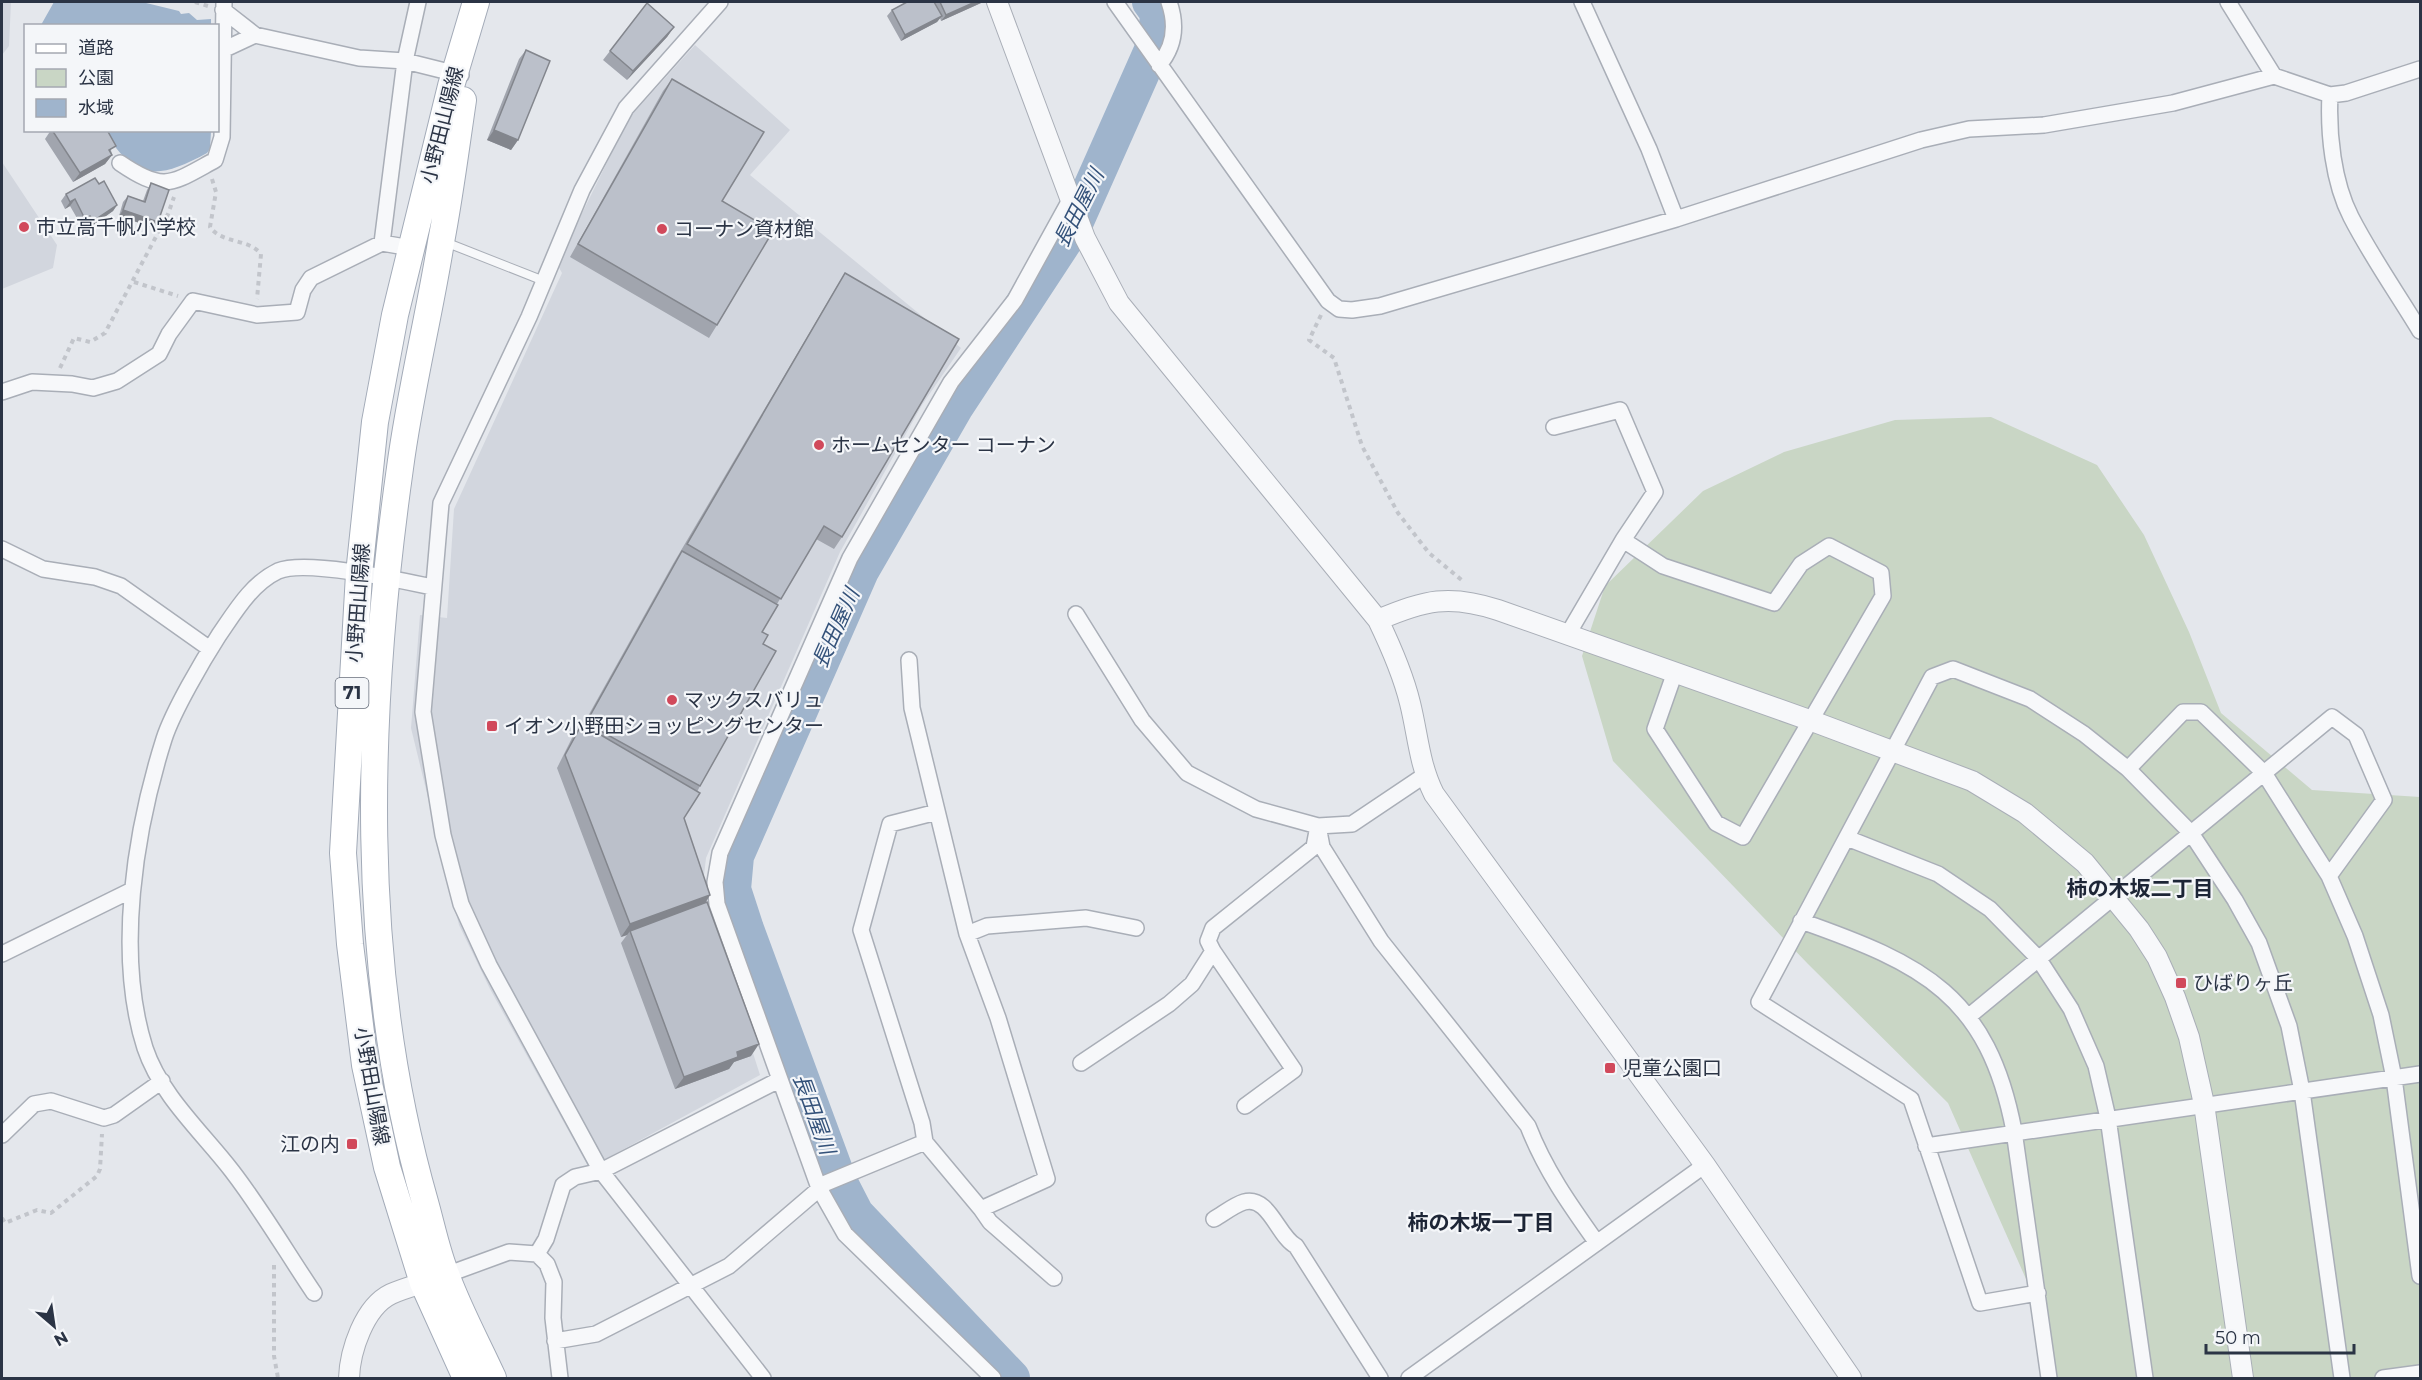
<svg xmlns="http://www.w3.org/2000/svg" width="2422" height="1380" font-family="Montserrat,'Noto Sans JP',sans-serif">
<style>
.built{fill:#d2d6de}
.green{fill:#c9d6c5}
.water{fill:#9fb4cc}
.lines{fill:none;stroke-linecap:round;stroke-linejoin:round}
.river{stroke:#9fb4cc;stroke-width:36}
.service-casing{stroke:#a9aeb7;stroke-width:10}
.minor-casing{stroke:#a9aeb7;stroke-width:18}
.tertiary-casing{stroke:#a9aeb7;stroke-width:22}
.primary-casing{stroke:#a3abb8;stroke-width:28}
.path{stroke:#c2c5cb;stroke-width:4;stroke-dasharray:4.5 4.5;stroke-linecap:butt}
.service{stroke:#f7f8fa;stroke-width:8}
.minor{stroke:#f7f8fa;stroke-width:15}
.tertiary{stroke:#f7f8fa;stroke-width:20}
.primary{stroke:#fff;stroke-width:26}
.wall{fill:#a1a5ae}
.shaded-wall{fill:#83868d}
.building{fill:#bbc0ca;stroke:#83868d;stroke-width:1.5}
.poi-dot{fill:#d1495b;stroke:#f4f6f9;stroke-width:2}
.labels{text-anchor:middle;stroke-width:4.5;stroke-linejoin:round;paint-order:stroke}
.shield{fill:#f4f6f9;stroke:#676e7b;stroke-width:1.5}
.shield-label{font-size:18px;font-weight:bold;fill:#2b3445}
.street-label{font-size:20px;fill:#2b3445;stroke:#f4f6f9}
.poi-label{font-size:20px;fill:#2b3445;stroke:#f4f6f9;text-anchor:start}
.water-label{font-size:21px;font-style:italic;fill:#34527a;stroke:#f4f6f9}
.neighbourhood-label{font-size:21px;font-weight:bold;fill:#1d2536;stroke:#f4f6f9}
</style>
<rect width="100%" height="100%" fill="#e4e7ec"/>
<path class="built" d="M2,2H11L9,46L2,55Z
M695,45L790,130L750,175L961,348L922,405L840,552L706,858L702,893L760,1075L589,1168L490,989L459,925L411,728L420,615L447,618L454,509L562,273L557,264L629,118Z
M2,162L57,245L53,268L2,289Z"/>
<path class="green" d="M1991,417L2097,465L2144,535L2189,632L2221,713L2312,790L2420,797V1378H2040L2038,1306L1948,1103L1808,964L1613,761L1582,656L1605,586L1703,491L1784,452L1895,420Z"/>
<path class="water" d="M54,2H142L179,11L181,14L189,13L197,20L211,19V25H41Z
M104,131H211L210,149L207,153C157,180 136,181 104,131Z"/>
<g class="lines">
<path class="river" d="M1012,1378L856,1214L839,1181L746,929L733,889L736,856L861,571L955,408L1073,228L1156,41L1158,13L1150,2"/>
<g class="service-casing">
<path id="service" d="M445,242L544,281"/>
</g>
<g class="minor-casing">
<path id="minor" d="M720,2L626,108L582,190L529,317L441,503L423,712L443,835L461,904L489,965L601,1171L763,1378
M1115,2L1328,301L1339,309L1352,310L1380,306L1676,219L1921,140L1969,129L2044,125L2173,103L2274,76L2330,95L2346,93L2420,69
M1582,2L1649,149L1676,219
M2228,2L2274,76
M223,10L255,35
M225,49L255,35L359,58L405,61L461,75
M1159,65C1175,46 1177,25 1169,2
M2330,95C2328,133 2333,182 2351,217C2371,256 2397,293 2420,331
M120,163C164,193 171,184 215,160L222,137L224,2
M382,243L405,61L418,2
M2,392L32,382L72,384L93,388L117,381L159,354L169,334L193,301L257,315L297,312L303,290L311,278L382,243L411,248
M1554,427L1620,410L1655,492L1623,540L1568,634
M1623,540L1663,566L1774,603L1801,564L1829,546L1881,573L1883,596L1743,837L1716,823L1655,729L1675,672
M2,549L43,569L95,577L121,586L210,649
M1076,614L1142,720L1187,773L1256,809L1318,826L1322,847L1381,941L1528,1126C1545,1170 1570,1205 1597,1243
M2128,769L2183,712H2201L2264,773L2332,717L2356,735L2384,800L2329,876
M1847,838L1938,874L1990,909L2038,958L2071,1009L2096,1066L2108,1118L2145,1378
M1801,921C1923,964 1988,995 2014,1131L2049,1378
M967,934L987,926L1086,918L1136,928
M2,954L132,890
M1968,1017L2264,773L2329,876L2355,936L2381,1015L2394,1078L2420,1276
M1081,1063L1169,1004L1192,984L1213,951
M1245,1106L1294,1070L1213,951L1208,941L1213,928L1314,847L1318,826L1352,824L1425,775
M2,1135L34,1104L51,1101L104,1118L114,1115L162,1081
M925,1142L922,1123L861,930L890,824L937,812
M1926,1146L2420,1074
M981,1209L990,1222L1054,1278
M1214,1219C1223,1214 1234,1205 1244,1202C1269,1195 1278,1237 1296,1246L1380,1378
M537,1254L546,1239L563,1185L575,1177L601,1171L779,1080
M446,1275L509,1252L537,1254L547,1264L554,1282L553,1318L560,1378
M314,1293C287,1253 262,1210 232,1171C202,1132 161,1096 145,1048C115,954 135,831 164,739C173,711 203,660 219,635C235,612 251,584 278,571C306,559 399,580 432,587
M2038,1293L1980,1303L1911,1099L1759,1002L1932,677L1953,669L2030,699L2084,734L2128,769L2191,833L2235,900L2259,943L2289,1026L2302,1091L2342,1378
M555,1341L596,1334L729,1266L826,1183L925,1142L981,1209L1047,1179L998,1018L967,934L912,708L909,660
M993,1378L845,1234L819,1188L717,904L715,882L720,853L850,558L951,382L1015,300L1070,200
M1409,1378L1705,1165
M2383,1378L2420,1373"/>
</g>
<g class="tertiary-casing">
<path id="tertiary" d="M997,2L1085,238L1119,303L1378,620C1391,647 1403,674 1410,703C1418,735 1419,764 1434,794L1705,1165L1851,1378
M1378,620C1424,600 1450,594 1498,610L1812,721L1972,781L2025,813L2085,863L2139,929L2157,957L2175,997L2189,1037L2204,1104L2243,1378
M349,1378C350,1351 364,1307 391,1294C404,1288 420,1284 435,1279"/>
</g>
<g class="primary-casing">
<path id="primary" d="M463,100C456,147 450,195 441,242C429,317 410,392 400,468C366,709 357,965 425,1202C432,1227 437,1253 447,1277C460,1312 478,1345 493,1378
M466,1378L423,1283L387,1167L365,1065L350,944L343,853L359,574L375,422L395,315L451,86L476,2"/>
</g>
<path class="path" d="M195,2L208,6
M212,179L216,192L210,227C222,244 248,238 261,254L257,299
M134,282L178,296
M1321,315L1309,340L1334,358L1362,446L1398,513L1429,553L1464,582
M60,368L74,338L90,342L105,333L168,214L174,197
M2,1218L5,1223L37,1210L51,1213L97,1176L100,1169L102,1134
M274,1265V1356L278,1378"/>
<use href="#service" class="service"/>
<use href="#minor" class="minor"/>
<use href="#tertiary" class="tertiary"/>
<use href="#primary" class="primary"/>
</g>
<path class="wall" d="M907,2H982L981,3L941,21L940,18L937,22L901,41L887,16L892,10Z
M674,27L667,37L627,80L603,60L610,51Z
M526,50L518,140L511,150L487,140L519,59Z
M672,79L722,201L717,325L709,338L570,257L663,91Z
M51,130H107L112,155L105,164L73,182L45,139Z
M151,183L158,222L154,228L119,216L123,202L128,196L143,201L147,190Z
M99,184L117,205L113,211L89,228L86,222L81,225L70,206L65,209L61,201L66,194Z
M845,273L842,537L834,549L816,539L777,604L762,632L763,644L700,786L684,818L710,895L706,902L751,1056L734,1062L729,1069L675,1089L621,943L627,935L621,937L557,768L573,736L582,724L583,725L673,564L837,286Z"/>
<path class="shaded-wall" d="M975,2H982L981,3L941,21L946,15Z
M942,16L937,22L901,41L905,35Z
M674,27L667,37L627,80L633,71Z
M494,130L518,140L511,150L487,140Z
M112,155L105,164L73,182L80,173Z
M75,199L70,206L65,209L70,202Z
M117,205L113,211L89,228L93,221Z
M123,210L158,222L154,228L119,216Z
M90,216L86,222L81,225L85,219Z
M710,895L702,908L630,931L627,935L621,937L630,924Z
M759,1044L751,1056L734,1062L729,1069L675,1089L684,1077L737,1052Z"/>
<path class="building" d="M907,2H934L942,16L905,35L892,10Z
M940,2H975L946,15Z
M647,3L674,27L633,71L610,51Z
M526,50L550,61L518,140L494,130Z
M672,79L764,132L722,201L773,231L717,325L578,244Z
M52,130H107L116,146L109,150L112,155L80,173Z
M95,178L99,184L104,181L117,205L93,221L90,216L85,219L75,199L70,202L66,194Z
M151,183L169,190L158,222L123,210L128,196L145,202Z
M845,273L959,339L842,537L824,526L781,599L687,544Z
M682,551L778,605L762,632L768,635L763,644L776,651L700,786L586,723Z
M582,724L700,793L684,818L710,895L630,924L565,755Z
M707,902L759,1044L737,1052L738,1057L684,1077L630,931Z"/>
<g class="poi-dot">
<circle cx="24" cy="227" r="6"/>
<circle cx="662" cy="229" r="6"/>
<circle cx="819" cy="445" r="6"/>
<circle cx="672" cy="700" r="6"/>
<rect x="486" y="720" width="12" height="12" rx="3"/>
<rect x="2175" y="977" width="12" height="12" rx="3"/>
<rect x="1604" y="1062" width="12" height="12" rx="3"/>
<rect x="346" y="1138" width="12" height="12" rx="3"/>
</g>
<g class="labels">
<rect class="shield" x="335.5" y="678" width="33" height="30" rx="4.5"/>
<g class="shield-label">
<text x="352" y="699">71</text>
</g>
<g class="street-label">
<text transform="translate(442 125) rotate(-76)" y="7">小野田山陽線</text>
<text transform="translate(358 603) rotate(-86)" y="7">小野田山陽線</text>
<text transform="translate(372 1086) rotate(80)" y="7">小野田山陽線</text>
</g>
<g class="poi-label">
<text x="36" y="234">市立高千帆小学校</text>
<text x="674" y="236">コーナン資材館</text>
<text x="831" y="452">ホームセンター コーナン</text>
<text x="684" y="707">マックスバリュ</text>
<text x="504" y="733">イオン小野田ショッピングセンター</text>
<text x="2193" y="990">ひばりヶ丘</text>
<text x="1622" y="1075">児童公園口</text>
<text x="340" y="1151" text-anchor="end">江の内</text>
</g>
<g class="water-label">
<text transform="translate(1079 208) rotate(-63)" y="7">長田屋川</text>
<text transform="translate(836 628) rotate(-66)" y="7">長田屋川</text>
<text transform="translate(814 1114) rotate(70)" y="7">長田屋川</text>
</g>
<g class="neighbourhood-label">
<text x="2140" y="896">柿の木坂二丁目</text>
<text x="1481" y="1230">柿の木坂一丁目</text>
</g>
</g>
<rect width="2422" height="1380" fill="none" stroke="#2b3445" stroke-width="6"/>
<rect x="24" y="24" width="195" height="108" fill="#f4f6f9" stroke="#a4a8b1" stroke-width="1.5"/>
<rect x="36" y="44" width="30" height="9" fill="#ffffff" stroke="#a4a8b1" stroke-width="1.5"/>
<text x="78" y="54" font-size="18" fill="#2b3445">道路</text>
<rect x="36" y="69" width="30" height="18" fill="#c9d6c5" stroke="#a4a8b1" stroke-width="1.5"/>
<text x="78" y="84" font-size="18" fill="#2b3445">公園</text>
<rect x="36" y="99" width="30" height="18" fill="#9fb4cc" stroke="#a4a8b1" stroke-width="1.5"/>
<text x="78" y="114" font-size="18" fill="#2b3445">水域</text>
<g transform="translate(54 1326) rotate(151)" stroke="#f4f6f9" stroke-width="4.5" paint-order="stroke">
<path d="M0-4.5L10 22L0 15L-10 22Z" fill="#2b3445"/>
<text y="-9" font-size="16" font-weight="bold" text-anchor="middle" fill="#2b3445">N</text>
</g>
<path d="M2206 1344v9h148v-9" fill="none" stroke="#2b3445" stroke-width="3"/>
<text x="2215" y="1344" font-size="18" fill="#2b3445" stroke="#f4f6f9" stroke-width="4.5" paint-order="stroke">50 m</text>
</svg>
